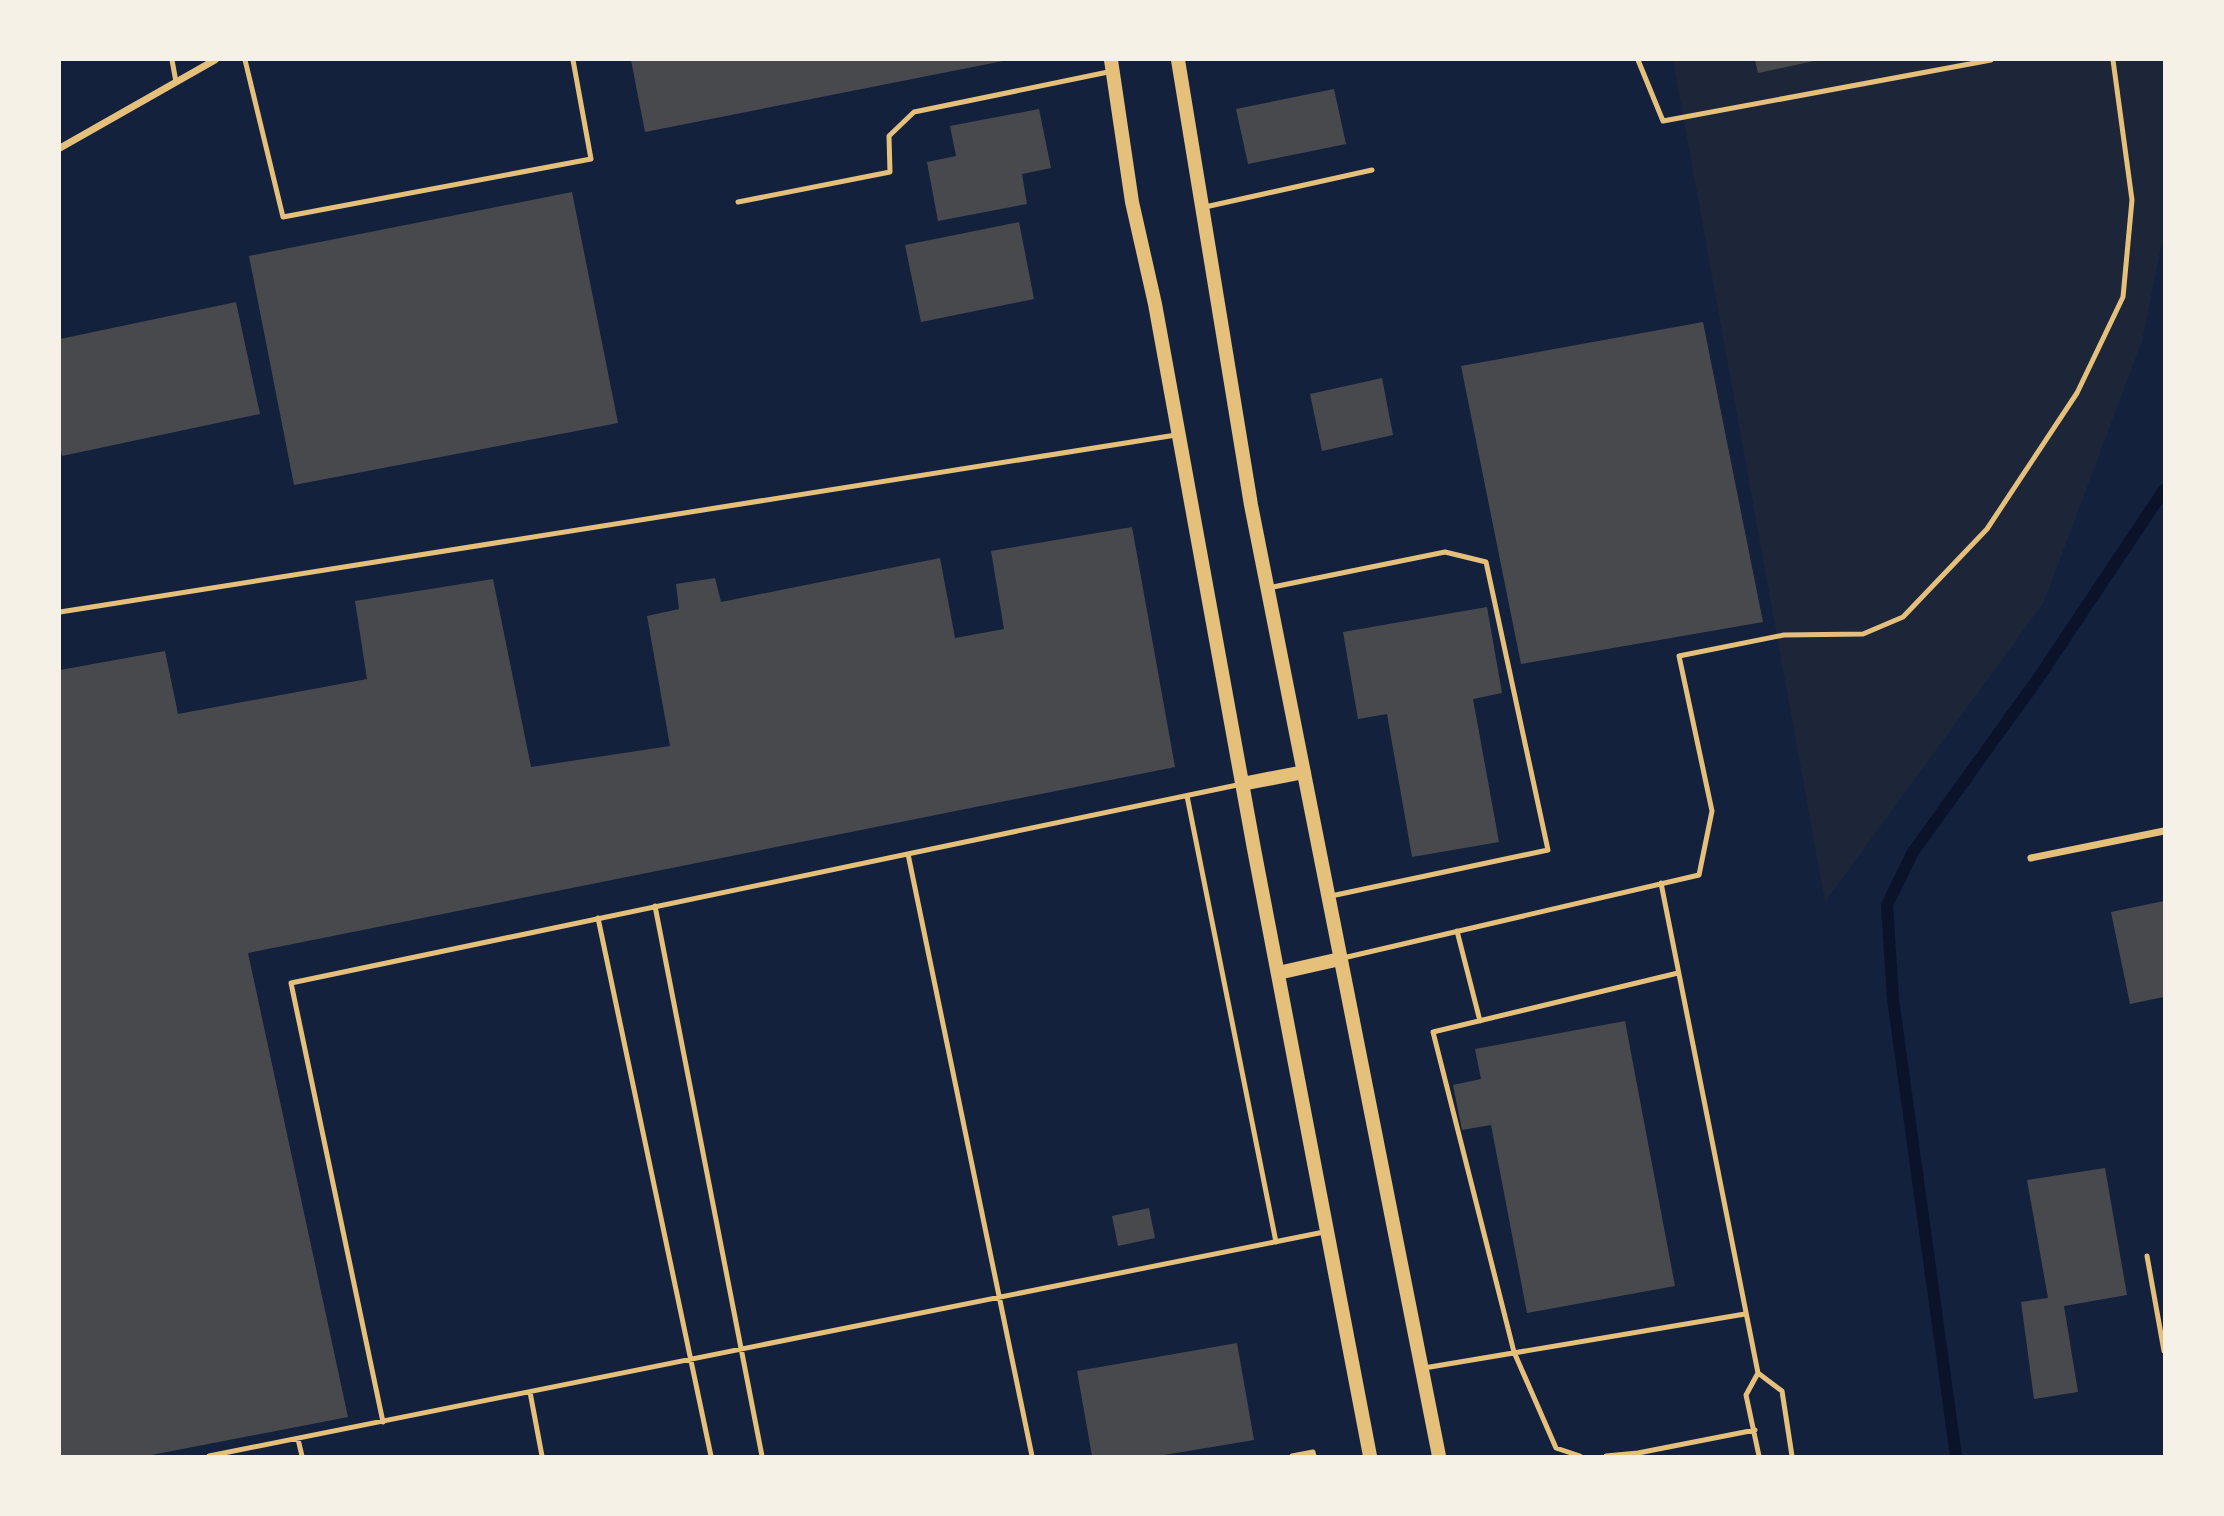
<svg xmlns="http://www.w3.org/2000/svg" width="2224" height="1516" font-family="'DM Sans',sans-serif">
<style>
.green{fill:#1d2539}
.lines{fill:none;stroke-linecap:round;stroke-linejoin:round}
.stream{stroke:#0b132b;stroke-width:12}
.building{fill:#48494c}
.service{stroke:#e5c07b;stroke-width:5}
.minor{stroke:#e5c07b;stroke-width:7}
.secondary{stroke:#e5c07b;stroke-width:14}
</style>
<rect width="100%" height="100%" fill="#14213d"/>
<path class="green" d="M1673,60H2164V231L2142,341L2044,602L1825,902Z"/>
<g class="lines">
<path class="stream" d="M1956,1456L1893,999L1887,905L1913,852L2037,680L2164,490"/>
</g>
<path class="building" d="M631,60H1003V61L645,132Z
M1755,60H1814V61L1758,73Z
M1334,89L1346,144L1248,164L1236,109Z
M1039,109L1051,168L1022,174L1027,204L938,221L927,162L956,156L950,126Z
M572,192L618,423L294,485L249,256Z
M1019,222L1034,299L921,322L905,245Z
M236,302L260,414L62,456L60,445V339Z
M1703,322L1763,622L1521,664L1461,366Z
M1382,378L1393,435L1322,451L1310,394Z
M1132,527L1175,767L248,953L348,1417L146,1456H60V670L165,651L178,714L367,679L355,601L493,579L531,767L670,746L647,616L679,609L676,584L715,578L721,602L940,558L955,638L1004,629L991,551Z
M1487,607L1502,693L1473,699L1499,842L1412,857L1387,714L1358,719L1343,632Z
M2164,901V997L2130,1004L2111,912Z
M1625,1021L1675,1286L1527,1313L1491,1125L1462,1130L1453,1085L1481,1079L1475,1049Z
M2105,1168L2127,1295L2064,1306L2078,1392L2034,1399L2021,1302L2048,1298L2027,1180Z
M1149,1208L1155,1238L1118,1246L1112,1216Z
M1237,1343L1254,1440L1158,1456H1092L1077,1371Z"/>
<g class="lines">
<path class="service" d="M172,60L176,82
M245,60L283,217L591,159L573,60
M1638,60L1663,121L1991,60
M738,202L890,172L889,136L914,112L1113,71
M1205,207L1372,170
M1268,588L1445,552L1486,562L1548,850L1331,896
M60,612L1176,435
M1187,796L1276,1242
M908,854L1032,1456
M1661,883L1758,1373L1746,1395L1759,1456
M655,906L762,1456
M598,918L711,1456
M1457,931L1480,1021
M1343,958L1699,875L1712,811L1679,656L1784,635L1863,634L1903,617L1987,529L2077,393L2123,297L2132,200L2113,60
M2147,1256L2164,1351
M1424,1368L1745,1314
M1758,1373L1782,1391L1792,1456
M530,1392L542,1456
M383,1422L291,983L1242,784
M298,1439L302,1456
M209,1456L1324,1232
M1292,1456L1313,1452L1314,1456
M1580,1456L1556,1448L1514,1352L1433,1032L1678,973
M1606,1456L1638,1453L1755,1430"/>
<path class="minor" d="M60,148L215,60
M2031,858L2164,831"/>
<path class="secondary" d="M1111,60L1132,202L1155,304L1254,849L1370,1456
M1178,60L1251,505L1439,1456
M1242,784L1304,772
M1278,973L1340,959"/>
</g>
<rect width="2224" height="1516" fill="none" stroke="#f6f1e7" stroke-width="122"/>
</svg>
